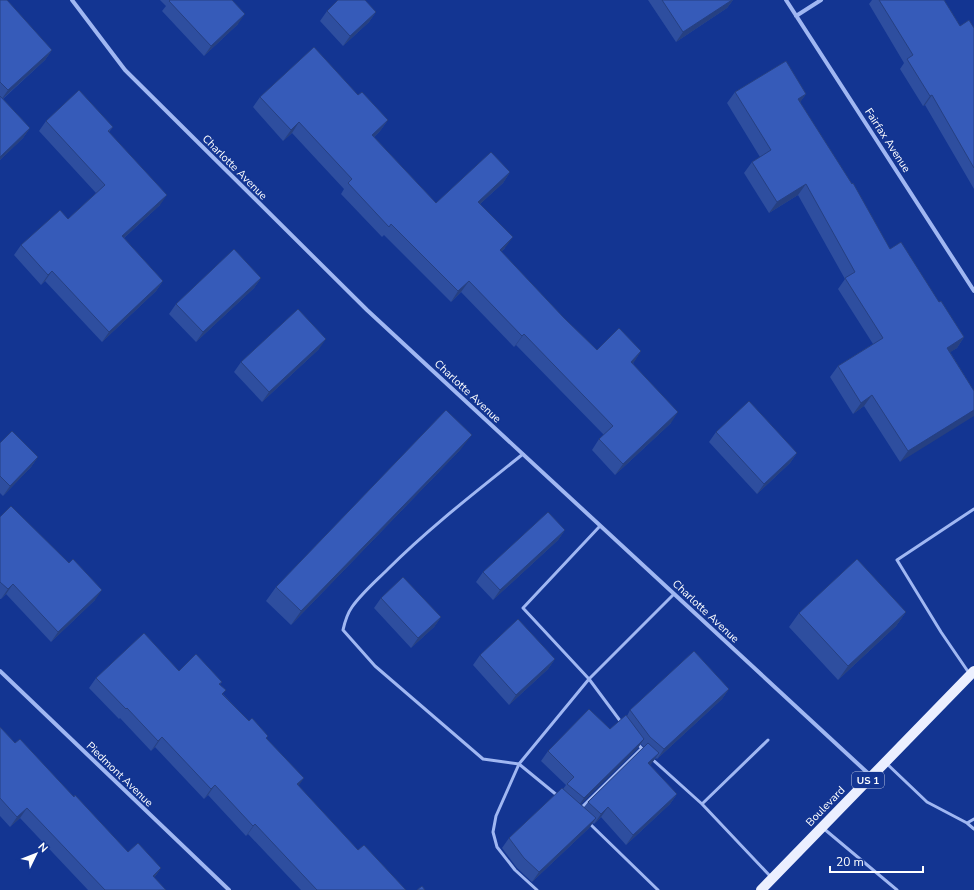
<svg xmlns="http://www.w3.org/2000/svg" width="974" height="890" font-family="'Nunito Sans',sans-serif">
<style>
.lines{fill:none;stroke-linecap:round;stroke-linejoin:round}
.service{stroke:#a0b7f2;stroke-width:3}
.minor{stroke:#a0b7f2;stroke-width:4}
.primary{stroke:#ebefff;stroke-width:10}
.wall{fill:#2e4e9f;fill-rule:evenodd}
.shaded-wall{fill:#264082}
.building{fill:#365bb9;stroke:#264082}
.labels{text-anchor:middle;stroke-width:3;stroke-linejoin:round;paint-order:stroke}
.shield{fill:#133592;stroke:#b8c2de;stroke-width:1}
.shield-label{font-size:10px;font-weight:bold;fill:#fff}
.street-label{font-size:11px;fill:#fff;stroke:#133592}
</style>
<rect width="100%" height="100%" fill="#133592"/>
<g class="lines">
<path class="service" d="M523,454C477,491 430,527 388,569C376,581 362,593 352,607C347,614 345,621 343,630L375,666L483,759L519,764L558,796
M969,673L941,632L897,560L974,509
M621,722L589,679L674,594
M637,743L645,752
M652,759L702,804L771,877
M886,763L927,802L967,823L974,819
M702,804L768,740
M581,808L641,749
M589,823L658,890
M967,823L974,829
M823,828L897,890
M537,890L515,870L497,847L493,832L496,816L519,764L589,679L523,608L600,526"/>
<path class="minor" d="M72,0L125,70L367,310L871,776
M786,0L974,291
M796,16L821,0
M0,671L229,890"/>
<path class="primary" d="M761,890L974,671"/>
</g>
<path class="wall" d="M0,0L52,50L45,60L3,99L30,128L23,138L0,160Z
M160,0H232L238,24L204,56L162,11L166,6Z
M648,0H733L727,8L676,42Z
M872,0H944L960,26L974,28V189L925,105L923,106L900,69L904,63L869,4Z
M327,11L376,12L369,22L343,46L320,21Z
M735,92L806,94L800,102L890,249L939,302L964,337L957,348L950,352L974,391L900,462L864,406L853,414L830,377L838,366L873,344L838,289L845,279L798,195L769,213L744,173L752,162L760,157L727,103Z
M358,95L388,120L380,131L374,137L436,203L510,172L503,183L480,204L505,248L501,252L564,318L597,350L641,351L633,363L671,423L615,475L592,450L599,439L604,435L516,345L514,347L461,292L451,302L384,235L382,237L341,194L344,189L292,133L283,141L253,107L260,97Z
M46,121L113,127L109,132L160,205L124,238L163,281L156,291L102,342L45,281L41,285L14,255L21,245L68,219L96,193L39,131Z
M261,278L254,288L196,342L169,314L176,304Z
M319,349L262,402L234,372L241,362Z
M716,432L797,453L790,463L757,494L709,442Z
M0,443L38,457L31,467L3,496L0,493Z
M461,449L291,625L266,601L276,587Z
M0,517L95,600L51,642L6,594L1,599H0Z
M565,530L558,540L493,600L476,582L483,572Z
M381,598L441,617L434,627L411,648L374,608Z
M906,612L896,626L838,680L789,627L799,613Z
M480,655L555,659L548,669L509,705L473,665Z
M179,671L222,682L220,684L223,694L266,739L298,786L358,850L406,890H301L248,834L246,836L208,795L204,799L155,747L151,751L120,718L119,719L89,688L96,678Z
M729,689L722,699L657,759L656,758L650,765L677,794L670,804L626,845L601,817L594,824L593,823L589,828L532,882L517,868L502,848L509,838L563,789L566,785L541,761L548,751L610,729L627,716L630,710ZM641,744L644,747L588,802L584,808L581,804L637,749Z
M0,727L15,743L74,797L128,852L161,868L154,878L166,890H88L20,818L10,827L0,816Z"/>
<path class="shaded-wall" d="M732,0H733L727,8L676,42L683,32Z
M376,12L369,22L343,46L350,36Z
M245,14L238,24L204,56L211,46Z
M52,50L45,60L1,100L8,90Z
M806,94L798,105V99Z
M932,95L925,105L923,106L930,96Z
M388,120L380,131L365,146L372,135Z
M299,122L292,133L283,141L291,130Z
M30,128L23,138L0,160V157Z
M510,172L503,183L470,213L478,202Z
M806,184L798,195L769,213L777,202Z
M167,195L160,205L115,246L122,236Z
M513,237L505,248L492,261L500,250Z
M52,271L45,281L41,285L48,275Z
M261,278L254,288L196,342L203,332Z
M163,281L156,291L102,342L109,332Z
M469,281L461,292L451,302L458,291Z
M524,334L516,345L514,347L522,336Z
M964,337L957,348L939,359L947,348Z
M326,339L319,349L262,402L269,392Z
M641,351L634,362L623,372L631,362Z
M872,395L864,406L853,414L861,403Z
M974,410V416L900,462L908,451Z
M678,412L671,423L615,475L623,464Z
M472,435L461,449L291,625L301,611Z
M797,453L790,463L757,494L764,484Z
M38,457L31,467L3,496L10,486Z
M565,530L558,540L493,600L500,590Z
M13,584L6,594L1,599L8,589Z
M102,590L95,600L51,642L58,632Z
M906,612L896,626L838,680L848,666Z
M441,617L434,627L411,648L418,638Z
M555,659L548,669L509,705L516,695Z
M729,689L722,699L657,759L664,749Z
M162,737L155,747L151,751L158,741Z
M644,739L637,749L577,808L584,798Z
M659,753L652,763L641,773L648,763Z
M304,778L297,788V784Z
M215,785L208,795L204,799L211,789Z
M677,794L670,804L626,845L633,835Z
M608,807L601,817L594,824L601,814Z
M27,808L20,818L10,827L17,817Z
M596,818L589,828L532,882L539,872Z
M255,824L248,834L246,836L253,826Z
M161,868L154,878L153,876Z"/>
<path class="building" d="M0,0H7L52,50L8,90L0,82Z
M170,0H232L245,14L211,46L169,1Z
M338,0H365L376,12L350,36L327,11Z
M662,0H732L683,32Z
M879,0H944L960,26L969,20L974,28V168L932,95L930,96L907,59L913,55Z
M314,47L358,95L362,92L388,120L372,135L436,203L491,152L510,172L478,202L513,237L500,250L564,318L597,350L619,328L641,351L631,362L678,412L623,464L599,439L613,426L524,334L522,336L469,281L458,291L391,224L389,227L348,183L352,179L299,122L291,130L260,97Z
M786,61L806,94L798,99L852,184L853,183L890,249L901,242L939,302L941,301L964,337L947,348L974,391V410L908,451L872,395L861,403L838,366L883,338L845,278L855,272L806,184L777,202L752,162L771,150L735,92Z
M79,90L113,127L108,131L167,195L122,236L163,281L109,332L52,271L48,275L21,245L60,210L68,219L105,185L46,121Z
M0,96L30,128L0,157Z
M234,249L261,278L203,332L176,304Z
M298,309L326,339L269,392L241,362Z
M749,401L797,453L764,484L716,432Z
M446,410L472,435L301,611L276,587Z
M12,431L38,457L10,486L0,476V443Z
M11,506L69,563L73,559L102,590L58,632L13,584L8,589L0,582V517Z
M548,512L565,530L500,590L483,572Z
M857,559L906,612L848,666L799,613Z
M403,577L441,617L418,638L381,598Z
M518,619L555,659L516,695L480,655Z
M144,633L179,671L196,654L222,682L219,684L226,690L222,694L249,721L252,718L268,736L266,738L304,778L297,784L358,850L364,845L406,890H317L255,824L253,826L215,785L211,789L162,737L158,741L127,708L126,709L96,678Z
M694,651L729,689L664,749L650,737L630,710Z
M589,709L610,729L626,715L644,739L584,798L567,784L574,777L548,751Z
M0,727L15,743L20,739L74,797L75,795L128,852L138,843L161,868L153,876L166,890H105L27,808L17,817L0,798Z
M648,743L659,753L648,763L677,794L633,835L608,807L601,814L588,802Z
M562,788L596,818L539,872L524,858L509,838Z
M422,886L425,890H417Z"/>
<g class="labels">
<rect class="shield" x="852" y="772" width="32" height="16" rx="3"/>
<g class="shield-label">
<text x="868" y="784">US 1</text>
</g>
<g class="street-label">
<text transform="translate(888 140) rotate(57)" y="4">Fairfax Avenue</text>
<text transform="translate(235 167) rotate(45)" y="4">Charlotte Avenue</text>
<text transform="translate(468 391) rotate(43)" y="4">Charlotte Avenue</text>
<text transform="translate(706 611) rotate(43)" y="4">Charlotte Avenue</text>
<text transform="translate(120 774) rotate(44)" y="4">Piedmont Avenue</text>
<text transform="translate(825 806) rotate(-46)" y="4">Boulevard</text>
</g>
</g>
<g transform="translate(36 854) rotate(47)" stroke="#133592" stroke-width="3" paint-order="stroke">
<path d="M0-3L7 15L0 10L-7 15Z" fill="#ffffff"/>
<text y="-6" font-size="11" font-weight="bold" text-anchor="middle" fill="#ffffff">N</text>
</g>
<path d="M830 866v6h93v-6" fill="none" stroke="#ffffff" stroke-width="2"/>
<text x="836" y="866" font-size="12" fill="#ffffff" stroke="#133592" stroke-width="3" paint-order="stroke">20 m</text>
</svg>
